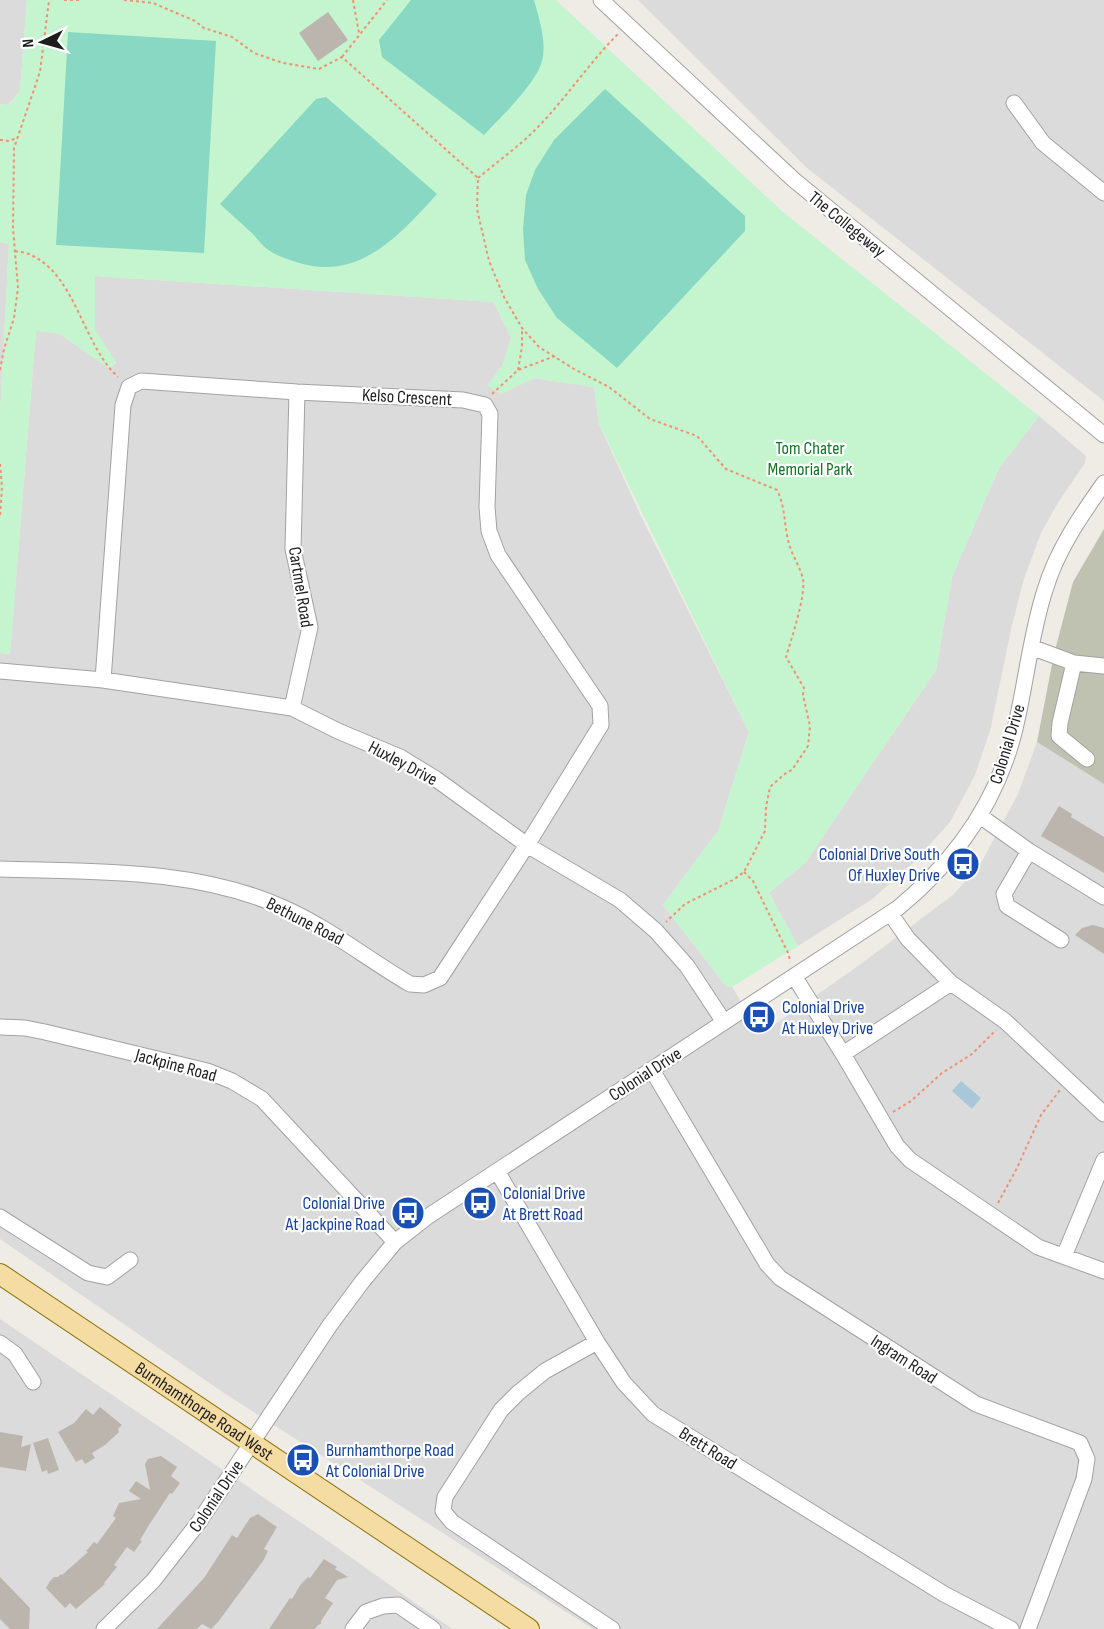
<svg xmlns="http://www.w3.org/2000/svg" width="1104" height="1629" font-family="'Sofia Sans Condensed',sans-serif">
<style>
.residential{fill:#dcdbdb}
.construction{fill:#c0c2b1}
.park{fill:#c5f5cf}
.pitch{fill:#88d8c3}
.water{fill:#a8c8d9}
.building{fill:#bbb5ae}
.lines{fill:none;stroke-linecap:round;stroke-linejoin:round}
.minor-casing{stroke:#a2a2a2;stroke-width:17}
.major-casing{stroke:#8e730b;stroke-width:22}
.path{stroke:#f09174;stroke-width:2;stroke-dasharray:3 3;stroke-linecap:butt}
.minor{stroke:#fff;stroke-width:15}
.major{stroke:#f5dca3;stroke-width:20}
.labels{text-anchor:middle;stroke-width:4.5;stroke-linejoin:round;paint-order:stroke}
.street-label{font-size:18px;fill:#1e1e1e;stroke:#fff}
.park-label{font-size:18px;fill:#137528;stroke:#fff}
.transit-label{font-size:18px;fill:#164399;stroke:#fff;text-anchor:start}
</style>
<rect width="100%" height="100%" fill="#eeece5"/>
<path class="residential" d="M0,0H27L20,91L8,105L0,104Z
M638,0H1104V401L807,168Z
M0,242L9,243L0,415Z
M95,276L494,302L511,338L503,364L501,394L534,378L594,387L599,424L640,514L749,732L718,831L663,905L726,986L732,987L761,1034L858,966L954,894L981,863L1018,794L1037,742L1104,784V1629H593L227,1395L0,1239V653L10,654L36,330L60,334L109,368L116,363L95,330Z
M1039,416L1086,456L1085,463L1059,501L1041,533L1024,579L1012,625L990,731L975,775L950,822L912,864L871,900L798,946L769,893L805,863L936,670L952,577L999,468Z
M0,1319L325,1539L452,1629H0Z"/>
<path class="construction" d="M1104,529V784L1037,742L1054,654L1073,582Z"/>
<path class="park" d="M27,0H556L783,212L1039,416L999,468L952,577L936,670L805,863L769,893L798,946L732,987L726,986L663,905L718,831L749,732L599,424L594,387L534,378L501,394L487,386L503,364L511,338L494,302L95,276V330L116,362L109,368L60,334L36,331L10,654L0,653V415L9,244L0,242V104L9,105L20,91Z"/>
<path class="pitch" d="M411,0H534C539,19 547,41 542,61C536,84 500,118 484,135L382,57L379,40Z
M68,32L216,41L204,253L56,245Z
M605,89L745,216V231L617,368L557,318L538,289L525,260L523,229L526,195L535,170L554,140Z
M326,97L437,194C400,235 358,283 296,262C287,259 275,255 267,249C262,245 258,240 254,235C243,225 231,214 220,204L316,99Z"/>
<path class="water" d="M961,1081L981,1098L972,1109L952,1091Z"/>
<path class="building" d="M328,12L348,40L318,61L299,33Z
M1059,806L1072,814L1071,817L1104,837V873L1041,836Z
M1093,925L1104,928V954L1075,935L1082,928Z
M100,1407L122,1425L118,1429L119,1432L105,1445L92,1453L95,1458L85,1464L82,1459L76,1462L58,1432L74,1423L86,1409L93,1415Z
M0,1432L23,1436L21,1447L31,1444L26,1471L0,1467Z
M48,1438L59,1470L48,1474L47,1470L42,1472L33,1443Z
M161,1456L177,1467L171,1476L180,1483L172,1494L170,1493L149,1525L140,1540L142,1541L134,1552L127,1547L114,1565L117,1567L104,1583L105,1584L76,1609L70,1603L65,1608L46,1588L50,1581L54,1577H58L61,1574L62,1575L88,1552L86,1551L94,1542L97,1544L116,1518L113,1516L119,1503L141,1499L129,1491L136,1481L150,1490L145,1464L148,1459Z
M258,1514L277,1527L264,1549L268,1551L263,1561L218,1622L211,1629L202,1624L197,1629H157L204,1578L232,1535L237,1538L250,1518Z
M324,1559L337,1567L335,1569L348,1577L337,1580L325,1598L333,1603L321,1621V1624L318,1625L315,1629H269L290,1598L292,1599L301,1584L308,1577L310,1578Z
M0,1577L30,1608L29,1629H10L0,1619Z"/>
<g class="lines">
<g class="minor-casing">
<path id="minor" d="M601,0L794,180L1104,435
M1014,103L1043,143L1104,193
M1031,647L1074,663L1104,666
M1074,663L1060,723L1059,736L1087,759
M0,671L103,680L292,708L338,731L400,757L436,779L527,845L620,900L656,931L687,966L724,1022
M292,708L310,627L293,549L297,392
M980,816L1029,851L1104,897
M1029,851L1004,894L1007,906L1061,940
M0,869C95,872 194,868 282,907C328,927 367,959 410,984L424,985L440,978L527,845L601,725L600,706L498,555L489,531L487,507L490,414L485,405L463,400L297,392L141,381L129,387L123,405L103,680
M890,913L908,939L951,983L1005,1021L1104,1114
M794,976L843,1054L897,1146L910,1160L1038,1247L1104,1271
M0,1027L25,1028L45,1032L207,1071L232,1081L262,1099L395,1242
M843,1054L951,983
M652,1070L767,1264L780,1278L976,1404L1080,1443L1087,1459L1084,1479L1028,1629
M497,1171L597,1342L624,1383L653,1414L944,1594L1011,1629
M0,1217L88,1273L107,1277L130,1260
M1064,1256L1104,1160
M597,1342L545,1371L518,1393L501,1410L445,1497L443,1511L452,1522L612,1629
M0,1343L15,1354L33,1382
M104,1629L153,1581L199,1522L330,1325L362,1282L395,1242L427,1217L898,908C954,862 996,803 1014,733C1026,685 1030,636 1045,590C1057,550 1080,517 1104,483
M353,1629L366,1612L383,1606L398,1605L433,1629"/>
</g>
<g class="major-casing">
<g id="major">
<path id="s1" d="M0,1274L529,1629"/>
</g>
</g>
<path class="path" d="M64,0H81
M124,0L153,3L195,21L204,28L232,37L254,53L283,63L319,69L342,57L478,178L477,209L489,261L504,297L522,328L539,347L574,369L609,387L650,419L697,436L726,469L777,490C785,506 784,522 788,540C791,554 800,566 803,579C806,596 791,640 786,657L804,688L803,695L810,726L808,746L792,770L787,772L770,787L766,807L765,831L744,872L733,880L685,904L666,922
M353,0L359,33
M342,57L387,0
M0,140L9,141L17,138
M478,178C497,162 518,147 535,130C565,100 588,64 618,34
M15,251C21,252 28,253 33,256C76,277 83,345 118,377
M0,370L4,349L14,318L18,288L13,228L14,148L40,72L49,0
M518,370L522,347V328
M492,394L518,370L555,356
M0,464L2,487L0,518
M744,872L753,881L789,955L790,962
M893,1112L911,1101L942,1073L972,1054L996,1030
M998,1203L1017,1168L1041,1115L1060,1090"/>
<use href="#minor" class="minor"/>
<use href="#major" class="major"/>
</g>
<defs>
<g id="bus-disc" transform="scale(1.725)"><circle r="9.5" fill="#1a4fb4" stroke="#fff"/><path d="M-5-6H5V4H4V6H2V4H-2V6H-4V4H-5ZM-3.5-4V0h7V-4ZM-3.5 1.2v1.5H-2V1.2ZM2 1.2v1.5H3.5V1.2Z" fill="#fff"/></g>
</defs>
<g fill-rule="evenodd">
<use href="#bus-disc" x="963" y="864"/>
<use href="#bus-disc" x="759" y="1017"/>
<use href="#bus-disc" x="480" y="1203"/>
<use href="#bus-disc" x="408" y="1213"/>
<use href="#bus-disc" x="303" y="1460"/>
</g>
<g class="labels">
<g class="street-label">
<text transform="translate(847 224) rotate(39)" y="6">The Collegeway</text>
<text transform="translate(407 397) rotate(3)" y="6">Kelso Crescent</text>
<text transform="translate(301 587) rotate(81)" y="6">Cartmel Road</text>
<text transform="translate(1007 744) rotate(-73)" y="6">Colonial Drive</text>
<text transform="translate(403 763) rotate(28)" y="6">Huxley Drive</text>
<text transform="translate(305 921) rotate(27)" y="6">Bethune Road</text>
<text transform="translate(176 1065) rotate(15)" y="6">Jackpine Road</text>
<text transform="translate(645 1074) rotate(-33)" y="6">Colonial Drive</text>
<text transform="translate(904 1359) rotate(33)" y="6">Ingram Road</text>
<text dy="6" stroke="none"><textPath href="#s1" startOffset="246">Burnhamthorpe Road West</textPath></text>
<text transform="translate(708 1448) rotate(32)" y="6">Brett Road</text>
<text transform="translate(216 1496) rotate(-56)" y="6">Colonial Drive</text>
</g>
<g class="park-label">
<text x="810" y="454">Tom Chater<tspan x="810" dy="21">Memorial Park</tspan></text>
</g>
<g class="transit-label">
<text x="940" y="860" text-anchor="end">Colonial Drive South<tspan x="940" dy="21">Of Huxley Drive</tspan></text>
<text x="782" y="1013">Colonial Drive<tspan x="782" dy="21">At Huxley Drive</tspan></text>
<text x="503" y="1199">Colonial Drive<tspan x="503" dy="21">At Brett Road</tspan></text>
<text x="385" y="1209" text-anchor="end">Colonial Drive<tspan x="385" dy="21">At Jackpine Road</tspan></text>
<text x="326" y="1456">Burnhamthorpe Road<tspan x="326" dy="21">At Colonial Drive</tspan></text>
</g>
</g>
<g transform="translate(42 42) rotate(265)" stroke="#ffffff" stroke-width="4.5" paint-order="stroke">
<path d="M0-4.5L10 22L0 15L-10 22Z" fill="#1e1e1e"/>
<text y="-9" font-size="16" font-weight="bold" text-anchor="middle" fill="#1e1e1e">N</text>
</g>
</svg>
